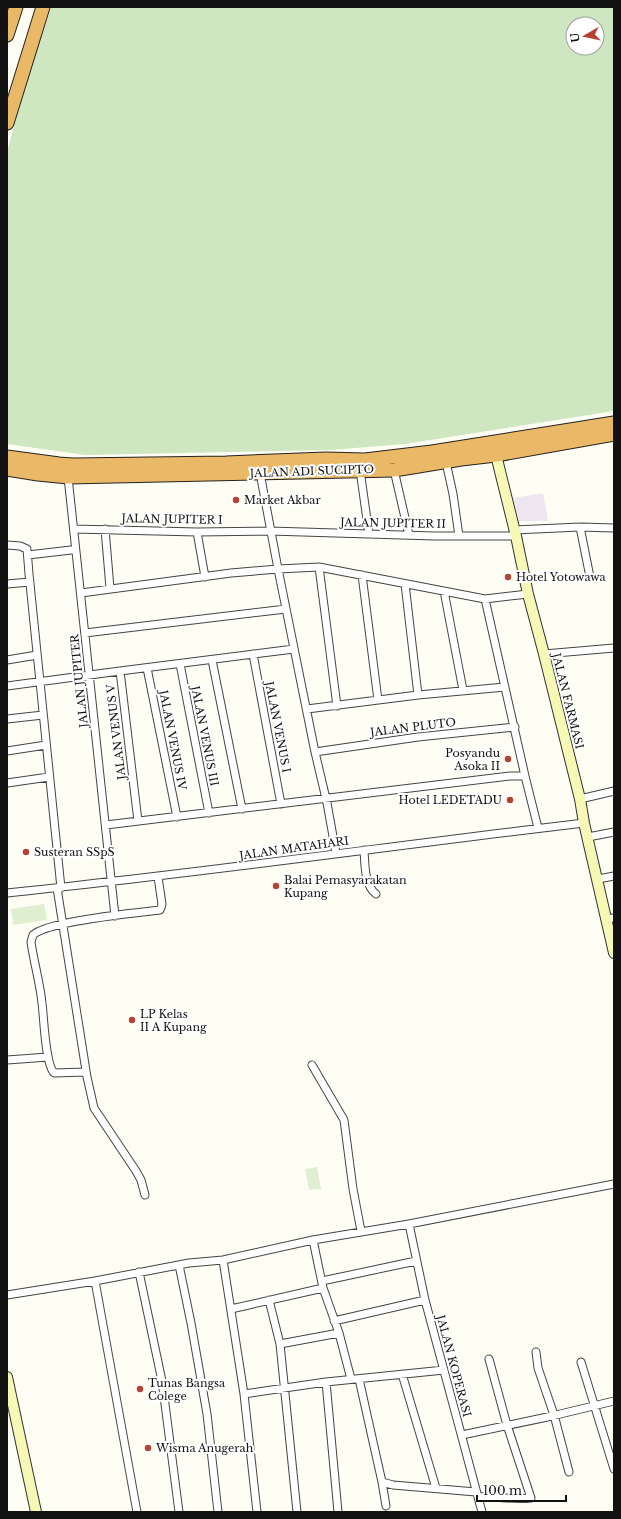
<svg xmlns="http://www.w3.org/2000/svg" width="621" height="1519" font-family="'Libre Baskerville',serif">
<style>
.industrial{fill:#eee6ee}
.green{fill:#cee7c0;fill-rule:evenodd}
.pitch{fill:#e0efd1}
.lines{fill:none;stroke-linecap:round;stroke-linejoin:round}
.street-casing{stroke:#444;stroke-width:9}
.secondary-casing{stroke:#333;stroke-width:12}
.highway-casing{stroke:#222;stroke-width:15}
.street{stroke:#fff;stroke-width:7}
.secondary{stroke:#f5f9b5;stroke-width:10}
.highway{stroke:#eab967;stroke-width:13}
.poi-dot{fill:#b84231;stroke:#fff;stroke-width:1.5}
.labels{text-anchor:middle;stroke-width:4;stroke-linejoin:round;paint-order:stroke}
.street-label{font-size:11px;fill:#111;stroke:#fff}
.poi-label{font-size:11px;fill:#111;stroke:#fff;text-anchor:start}
</style>
<rect width="100%" height="100%" fill="#fefef5"/>
<path class="industrial" d="M543,493L548,521H519L513,498Z"/>
<path class="green" d="M51,7H614V411L405,444L330,450L85,455L7,444V152L26,80L49,15ZM573,24H597V48H573Z"/>
<path class="pitch" d="M44,904L47,920L13,925L11,909Z
M317,1167L321,1189L309,1190L305,1169Z"/>
<g class="lines">
<g class="street-casing">
<path id="street" d="M446,462L453,494L459,536
M360,470L369,534
M394,470L409,535
M260,473L278,569L315,752L327,803L336,853
M68,477L115,916
M580,527L590,577
M74,529L197,532L270,531L434,536H516
M105,529L110,588
M514,530L580,527L614,528
M197,532L205,577
M7,545L20,546L27,549L29,574L61,888
M28,555L71,550
M319,567L337,706
M362,575L378,700
M7,584L30,582
M405,584L418,695
M444,591L463,690
M81,593L231,573L278,569L319,567L485,599L525,776
M485,599L528,594
M85,633L286,609
M253,654L281,804
M544,654L614,648
M7,660L37,655
M212,660L242,809
M180,664L209,813
M147,668L177,817
M120,671L294,649
M7,686L120,671L138,821
M307,709L418,695L505,687
M7,719L43,715
M7,751L46,745
M315,752L418,737L515,727
M7,783L49,777
M580,799L614,791
M106,825L510,776H525L538,828
M588,837L614,832
M364,850C365,863 364,885 376,894
M598,879L614,876
M57,888L87,1077L94,1108L136,1171L141,1180L145,1195
M7,893C200,873 391,846 584,823
M606,919L614,918
M7,1060L48,1057
M312,1065L344,1120L353,1189L361,1231
M86,1072L54,1073C45,1063 44,1018 42,1003C40,983 34,963 31,942L33,935C47,921 136,913 160,910L161,908L162,904L158,877
M409,1224L425,1300L482,1512
M313,1240L323,1288L339,1333L351,1379
M223,1260L244,1394L326,1382L444,1370
M179,1265L191,1323L207,1414L218,1512
M139,1272L162,1381L179,1512
M95,1281L137,1512
M322,1281L416,1261
M7,1295L95,1281L189,1263L223,1260L313,1240L409,1224L614,1184
M269,1300L280,1344L297,1512
M231,1309L323,1288
M334,1321L425,1300
M280,1344L339,1333
M536,1352L538,1368L554,1415L569,1472
M581,1362L614,1469
M402,1374L436,1488
M359,1379L382,1482L393,1485L476,1492
M326,1382L338,1512
M244,1394L257,1512
M462,1435L552,1416L614,1401
M382,1482L386,1506
M478,1497C496,1496 513,1500 531,1498L507,1425L489,1359"/>
</g>
<g class="secondary-casing">
<path id="secondary" d="M496,455L516,536L528,594L544,654L580,799L584,823L614,953
M7,1377L36,1512"/>
</g>
<g class="highway-casing">
<path id="highway" d="M7,35L16,7
M7,123L43,7
M7,457L59,464L73,465L226,463L326,459L365,460L432,452L614,423
M7,469L38,474L68,477L394,470L461,459L496,455L614,434"/>
</g>
<use href="#street" class="street"/>
<use href="#secondary" class="secondary"/>
<use href="#highway" class="highway"/>
</g>
<g class="poi-dot">
<circle cx="236" cy="500" r="4"/>
<circle cx="508" cy="577" r="4"/>
<circle cx="508" cy="759" r="4"/>
<circle cx="510" cy="800" r="4"/>
<circle cx="26" cy="852" r="4"/>
<circle cx="276" cy="886" r="4"/>
<circle cx="132" cy="1020" r="4"/>
<circle cx="140" cy="1389" r="4"/>
<circle cx="148" cy="1448" r="4"/>
</g>
<g class="labels">
<g class="street-label">
<text transform="translate(312 471) rotate(-2)" y="4">JALAN ADI SUCIPTO</text>
<text transform="translate(172 519) rotate(1)" y="4">JALAN JUPITER I</text>
<text transform="translate(393 523) rotate(1)" y="4">JALAN JUPITER II</text>
<text transform="translate(79 681) rotate(-96)" y="4">JALAN JUPITER</text>
<text transform="translate(568 701) rotate(76)" y="4">JALAN FARMASI</text>
<text transform="translate(278 727) rotate(79)" y="4">JALAN VENUS I</text>
<text transform="translate(413 727) rotate(-7)" y="4">JALAN PLUTO</text>
<text transform="translate(116 732) rotate(-97)" y="4">JALAN VENUS V</text>
<text transform="translate(205 736) rotate(79)" y="4">JALAN VENUS III</text>
<text transform="translate(173 740) rotate(79)" y="4">JALAN VENUS IV</text>
<text transform="translate(294 848) rotate(-8)" y="4">JALAN MATAHARI</text>
<text transform="translate(454 1366) rotate(75)" y="4">JALAN KOPERASI</text>
</g>
<g class="poi-label">
<text x="244" y="504">Market Akbar</text>
<text x="516" y="581">Hotel Yotowawa</text>
<text x="500" y="757" text-anchor="end">Posyandu<tspan x="500" dy="13">Asoka II</tspan></text>
<text x="502" y="804" text-anchor="end">Hotel LEDETADU</text>
<text x="34" y="856">Susteran SSpS</text>
<text x="284" y="884">Balai Pemasyarakatan<tspan x="284" dy="13">Kupang</tspan></text>
<text x="140" y="1018">LP Kelas<tspan x="140" dy="13">II A Kupang</tspan></text>
<text x="148" y="1387">Tunas Bangsa<tspan x="148" dy="13">Colege</tspan></text>
<text x="156" y="1452">Wisma Anugerah</text>
</g>
</g>
<rect width="621" height="1519" fill="none" stroke="#111111" stroke-width="16"/>
<g transform="translate(585 36) rotate(261)"><circle r="19" fill="#ffffff" stroke="#a0a0a0"/>
<path d="M0-3L7 15L0 10L-7 15Z" fill="#b84231"/>
<text y="-6" font-size="11" font-weight="bold" text-anchor="middle" fill="#111111">U</text>
</g>
<path d="M477 1495v6h89v-6" fill="none" stroke="#111111" stroke-width="2"/>
<text x="483" y="1495" font-size="12" fill="#111111" stroke="#ffffff" stroke-width="3" paint-order="stroke">100 m</text>
</svg>
